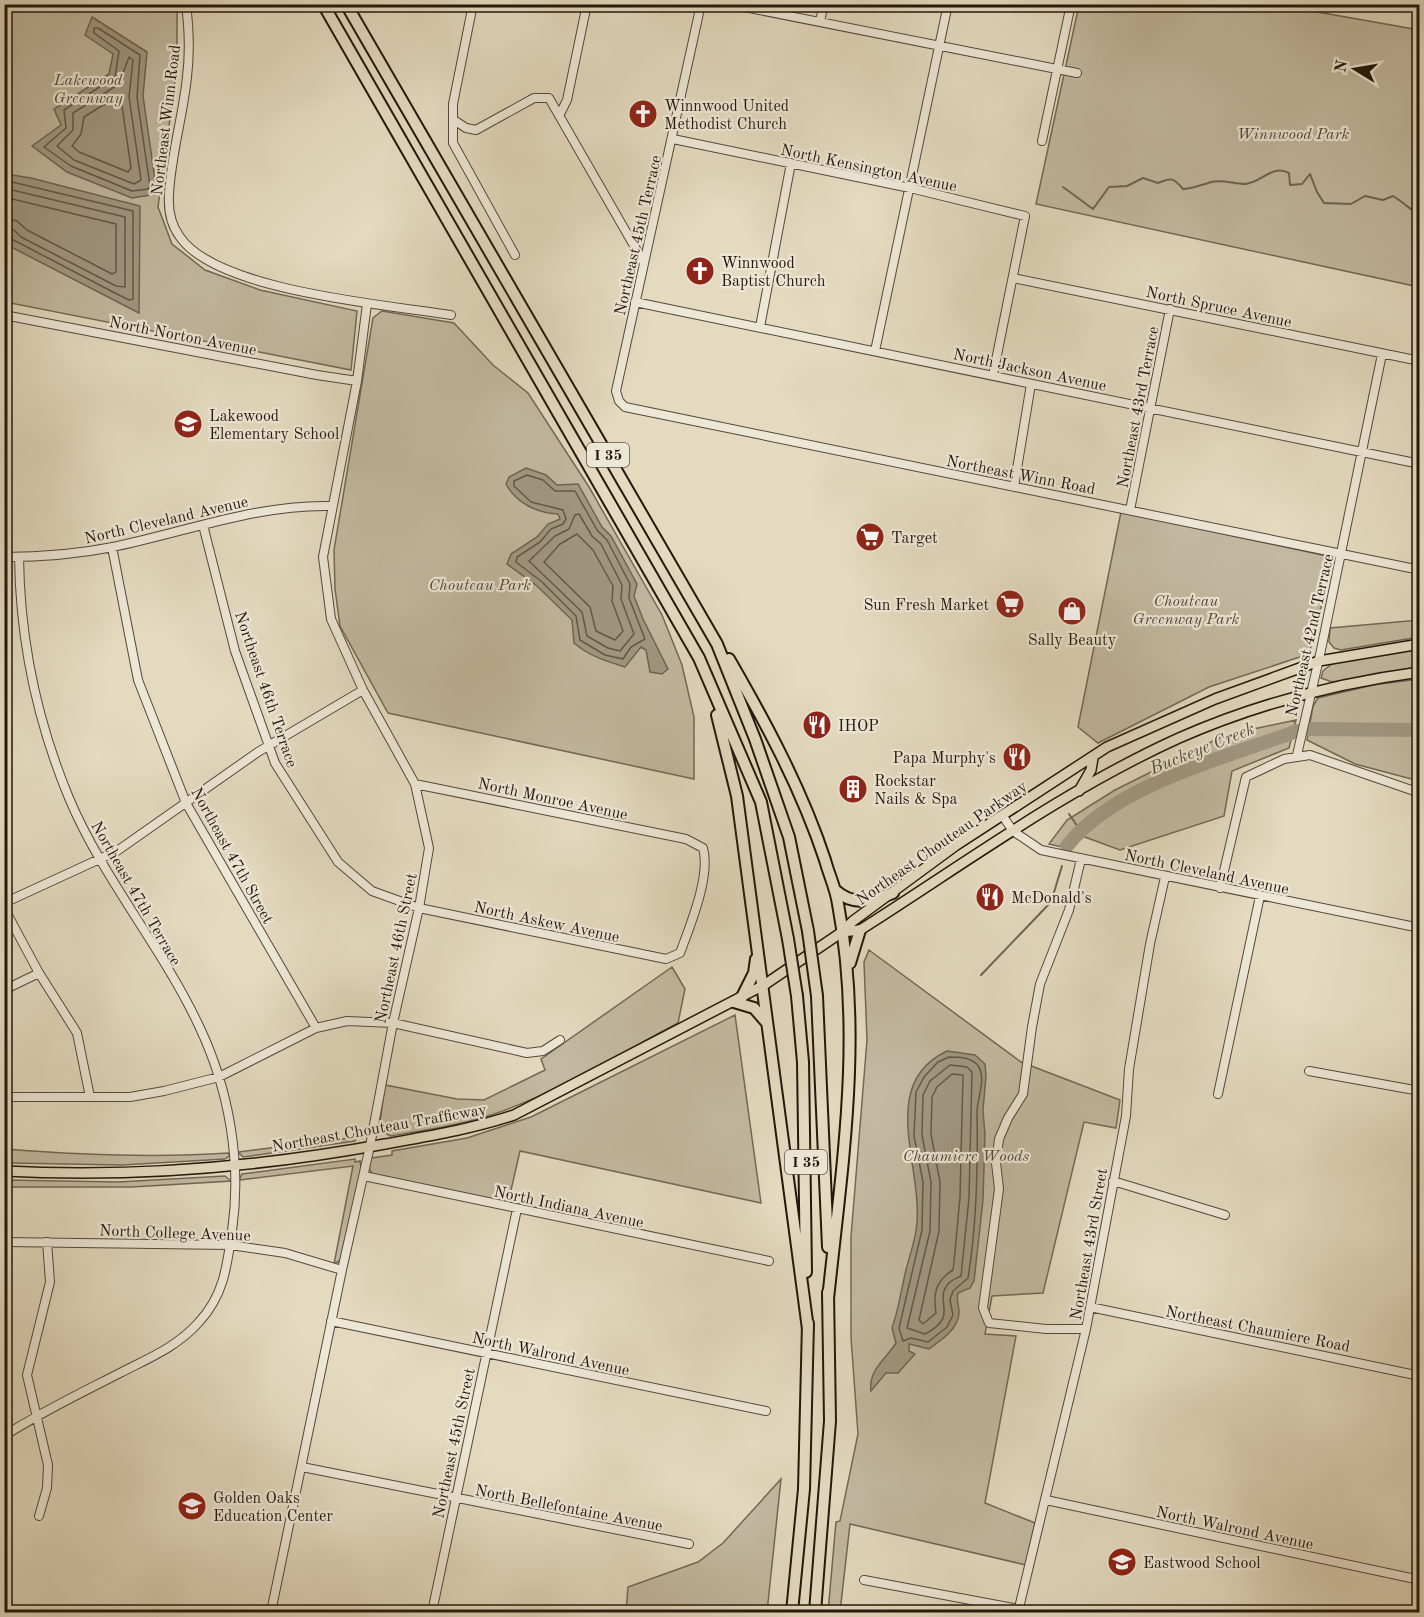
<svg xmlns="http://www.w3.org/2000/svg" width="1424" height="1617" font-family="'Old Standard TT',serif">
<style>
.green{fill:#c3b9a1;stroke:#736856;stroke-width:1.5}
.water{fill:#a29883;stroke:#6f6453;stroke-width:1.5}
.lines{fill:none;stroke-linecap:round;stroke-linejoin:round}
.shore{stroke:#625848;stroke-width:1.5}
.stream{stroke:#6f6453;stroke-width:2}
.river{stroke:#a29883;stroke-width:14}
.minor-casing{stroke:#534839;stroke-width:10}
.major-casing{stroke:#23170c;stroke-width:12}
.highway-casing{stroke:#23170c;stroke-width:14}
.minor{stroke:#ede7d6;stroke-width:8}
.major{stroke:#e4dac0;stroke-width:9}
.highway{stroke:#e4dac0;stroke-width:10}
.highway-bridge-casing{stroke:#23170c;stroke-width:14;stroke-linecap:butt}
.highway-bridge{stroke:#e4dac0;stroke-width:10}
.labels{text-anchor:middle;stroke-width:4.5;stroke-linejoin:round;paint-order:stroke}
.shield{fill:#ede7d6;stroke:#605549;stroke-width:1.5}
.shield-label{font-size:15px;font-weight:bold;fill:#23170c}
.park-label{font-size:16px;font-style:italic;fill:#534839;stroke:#ede7d6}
.poi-label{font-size:16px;fill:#23170c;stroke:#ede7d6;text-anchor:start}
.street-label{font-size:16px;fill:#23170c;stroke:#ede7d6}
.water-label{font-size:18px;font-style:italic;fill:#564b3c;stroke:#ede7d6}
</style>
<rect width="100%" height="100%" fill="#e4dac0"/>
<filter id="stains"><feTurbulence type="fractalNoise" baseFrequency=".00333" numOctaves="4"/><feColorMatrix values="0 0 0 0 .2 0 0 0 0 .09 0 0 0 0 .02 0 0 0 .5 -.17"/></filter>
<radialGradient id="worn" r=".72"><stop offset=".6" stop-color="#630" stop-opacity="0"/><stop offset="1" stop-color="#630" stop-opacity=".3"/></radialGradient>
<path class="green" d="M4,5H177V67L158,207L172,244L205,270L260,290L357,311L351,370L5,302Z
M1079,5H1278L1419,30V287L1036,204Z
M382,311L454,323L493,365L528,393L589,487L662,615L682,665L694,717V779L388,713L340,626L335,589L334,550L373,318Z
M1121,512L1327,556L1330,572L1309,654L1209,687L1098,743L1078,727Z
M1419,620V637L1341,650L1334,648L1329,642L1330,628Z
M1419,649V667L1332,682L1321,678L1323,671L1333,663Z
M1419,679V781L1355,764L1307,740L1313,706L1318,698L1373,685Z
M1296,720L1289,748L1232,771L1224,816L1120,850L1082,836L1071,849L1049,844L1067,820L1115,790L1225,735Z
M869,950L1021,1062L1120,1100L1116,1128L1084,1122L1043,1293L992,1296L985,1334L1016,1336L985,1503L1035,1523L1026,1565L850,1524L840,1612H828L836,1522L840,1521L858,1434L851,1338V1237L867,1040L864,962Z
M672,967L685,989L678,1023C619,1054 560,1091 497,1113C463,1125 426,1130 390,1136L379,1129L385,1085L457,1099L484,1100L545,1070L541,1059Z
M735,1015L761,1203L520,1151L508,1203L373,1175L369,1168L371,1158L392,1155V1151L467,1138L531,1117Z
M357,1137L355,1141L243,1157L238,1152Z
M5,1149C80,1155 154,1158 229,1153V1156L225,1159L122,1165L9,1163H5Z
M355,1159V1162L360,1161L361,1168L341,1260L334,1264L353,1166L239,1180L242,1174Z
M225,1176L231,1181L132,1187H5V1180L118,1182Z
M781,1479L767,1612H626L628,1587L698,1562L723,1543Z"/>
<path class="water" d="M92,17L147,52L143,96L157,194L132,198L67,172L32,146L61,125L54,109L109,74L113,54L85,35Z
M5,174L31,178L140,206L139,313L11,247L5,237Z
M526,468L546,475L557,485L578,484L602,527L611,536L637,584L634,596L643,619L668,669L662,674L650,672L646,650L641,647L625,667C606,661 589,656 574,643L572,620L537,586L507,564L511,554L537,537L548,524L560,519L558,514C537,513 516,503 506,484L509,477Z
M947,1051L975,1055L985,1064L986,1076L983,1110L985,1135L983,1200L974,1281L970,1288L958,1293C956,1301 959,1305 959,1312C959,1329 941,1340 929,1349L909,1344V1351L915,1354L898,1373H886L871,1391C868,1370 886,1359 896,1343L892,1328C899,1309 901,1290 906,1270C909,1257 914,1244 916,1231C926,1171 875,1085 947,1051Z"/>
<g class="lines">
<path class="shore" d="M94,28H98L140,55L137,97L150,186L148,189L132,191L71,166L44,147L66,128L64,110L115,77L119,51L94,33Z
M129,57L133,60L129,97L141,180L134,184L74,160L57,146L73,130V113L119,84Z
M116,97L121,99L131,168L128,172L79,152L72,146L81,134L84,117Z
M4,180L133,211V299L129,300L113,292L4,235
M4,188L125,217V287L116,286L21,237L14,230L4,227
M4,197L116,224V272L112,274L27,230L17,221L4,218
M527,475L543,480L555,491H575L597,530L607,540L630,584L629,598L645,639L631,647L623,659L605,655L580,640L576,616L541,581L516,562L517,557L540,542L551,529L563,524L566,519L563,510L531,502L514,486V481Z
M579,514L592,536L601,544L622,585L621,599L634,634L620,651L608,648L587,636L582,612L529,561L555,536L569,529L575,515Z
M577,534L593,550L613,586L612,601L623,631L615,640L596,631L590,607L544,562L560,544Z
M949,1057C959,1057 973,1057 979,1067C986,1080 977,1099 977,1112C978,1168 977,1224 968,1278L953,1291L950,1300L953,1315L947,1327L928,1342L911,1338L903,1341L899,1328L922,1230L923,1182L914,1136L916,1092L924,1077L938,1062Z
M950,1065L967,1067L972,1072L969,1198L961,1276C957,1278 952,1280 949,1283C932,1300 961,1316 925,1334L907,1328L930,1231L931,1182L922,1135L923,1095L930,1081Z
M952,1074L963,1075L960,1197L954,1262L953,1270C935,1281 933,1294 936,1313L923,1324L919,1320L939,1231L940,1182L931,1134L932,1097L937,1087Z"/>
<path class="stream" d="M1063,187L1093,209L1109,187L1127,186L1143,178L1158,183C1171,177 1174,178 1183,189C1195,188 1201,185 1211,182C1222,179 1234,184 1245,184C1262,183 1271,164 1289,173L1290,185L1302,184L1310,174L1317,192L1324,203L1351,204L1365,196L1383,200L1393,196C1403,202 1410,209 1420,216
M1069,814L1080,830
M981,975L1051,902L1062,866"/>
<path class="river" d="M1309,729L1420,730
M1067,846C1116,784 1225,758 1297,731"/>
<g class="minor-casing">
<path id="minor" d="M186,4C189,28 190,53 187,77C183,116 171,155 169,194C168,209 171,225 180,237C217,291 387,305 451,315
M473,4L453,104V143L515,255
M701,4L616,391L619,401L625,407L1420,570
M729,4L1077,73
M820,21L824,4
M560,114L567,100L587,4
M454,120L466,128L476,130L534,98H549L644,263
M673,139L910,188L1025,216L993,375
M1042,141L1071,4
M1013,278L1420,361
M635,302L1420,464
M4,315L317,375L357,381
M760,327L791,163
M875,351L948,4
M1014,487L1031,384
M1130,510L1170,309
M203,525L235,651L275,763L338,862L372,891L419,908L666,959L680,953C690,926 711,876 703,848L686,839L415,784
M112,547L138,680L186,803L316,1028
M4,557C41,557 78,554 113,547C186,532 257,504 332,506
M1297,755L1321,650L1382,354
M1002,815L1013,831L1041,850L1420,928
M1081,859L1069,910L1040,984L1032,1027L1023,1094L1008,1118L999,1139L996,1163L999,1189L983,1308L989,1323L1046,1329H1086
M1220,888L1246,777L1284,759L1310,755L1420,793
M4,903L117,851L258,752L363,690
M4,908L39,973L77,1033L90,1097
M4,990L39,973
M1309,1071L1420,1091
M1218,1094L1260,896
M4,1097H130L164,1091L219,1077L316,1028L347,1021L393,1023L527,1053L543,1051L560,1040
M364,1176L769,1261
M1113,1181L1225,1215
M4,1242L230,1245L285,1253L342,1270
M1090,1307L1420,1376
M331,1321L766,1411
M4,1436C41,1412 81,1393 120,1373C149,1358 177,1347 199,1322C224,1295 227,1266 232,1231C242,1162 229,1089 199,1026C162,947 103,879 69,798C37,721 20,640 19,557
M302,1467L689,1544
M1046,1500L1420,1580
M39,1516L47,1488L48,1465L27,1375L50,1282L47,1242
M864,1580L1019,1609
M271,1612L342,1270L370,1146L393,1023L419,908L429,848L415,784L363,690L331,619L323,557L357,381L367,304
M432,1612L517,1209
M1018,1612L1086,1329L1126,1116L1129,1069L1150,944L1165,877"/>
</g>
<g class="major-casing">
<path id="major" d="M1079,791L1091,770L1093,758
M842,932L860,930C964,864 1066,789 1179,738C1256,704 1337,683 1420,672
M4,1171C132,1178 260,1167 385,1144C429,1136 472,1129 514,1115L764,985L842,932L853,921L955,846L1107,747L1215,699L1319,661L1420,644"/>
</g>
<g class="highway-casing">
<path id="highway" d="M323,4L699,658L761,802L788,939
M346,4L717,644L755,739L789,837L808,931
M729,659C766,723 802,790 825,860C829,875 836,889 838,904C863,1037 842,1165 828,1299
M717,715L737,796L808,1329
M835,890C854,907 871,901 893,893
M850,963L860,930
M797,996L803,1062L806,1272
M817,996L828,1247
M742,997L754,973L756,959
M734,1002L754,1008L767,1023
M792,1612L804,1489L808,1323
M815,1612L830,1421L828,1292"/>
</g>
<use href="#minor" class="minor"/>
<use href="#major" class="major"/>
<use href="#highway" class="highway"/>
<g class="highway-bridge-casing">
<path id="highway-bridge" d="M808,931L817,996
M788,939L797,996"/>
</g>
<use href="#highway-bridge" class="highway-bridge"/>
</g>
<defs>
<g id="church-disc" transform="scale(1.5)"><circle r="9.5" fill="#8f2418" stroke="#ede7d6"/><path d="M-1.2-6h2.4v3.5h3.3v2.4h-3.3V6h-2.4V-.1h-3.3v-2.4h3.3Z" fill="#fff"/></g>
<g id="school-disc" transform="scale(1.5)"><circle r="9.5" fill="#8f2418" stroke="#ede7d6"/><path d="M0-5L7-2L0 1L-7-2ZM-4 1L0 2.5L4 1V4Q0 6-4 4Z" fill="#fff"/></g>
<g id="supermarket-disc" transform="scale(1.5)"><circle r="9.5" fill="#8f2418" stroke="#ede7d6"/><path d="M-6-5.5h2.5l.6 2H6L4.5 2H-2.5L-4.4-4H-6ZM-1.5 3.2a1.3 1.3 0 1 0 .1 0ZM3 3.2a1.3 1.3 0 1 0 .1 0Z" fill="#fff"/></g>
<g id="shop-disc" transform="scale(1.5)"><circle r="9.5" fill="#8f2418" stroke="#ede7d6"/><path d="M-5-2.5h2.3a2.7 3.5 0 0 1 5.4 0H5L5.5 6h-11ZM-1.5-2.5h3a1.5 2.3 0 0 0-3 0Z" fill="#fff"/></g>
<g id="restaurant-disc" transform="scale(1.5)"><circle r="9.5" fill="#8f2418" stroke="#ede7d6"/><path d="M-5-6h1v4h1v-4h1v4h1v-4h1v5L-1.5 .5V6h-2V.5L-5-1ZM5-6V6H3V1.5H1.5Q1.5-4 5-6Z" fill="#fff"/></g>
<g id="building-disc" transform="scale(1.5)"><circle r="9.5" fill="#8f2418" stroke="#ede7d6"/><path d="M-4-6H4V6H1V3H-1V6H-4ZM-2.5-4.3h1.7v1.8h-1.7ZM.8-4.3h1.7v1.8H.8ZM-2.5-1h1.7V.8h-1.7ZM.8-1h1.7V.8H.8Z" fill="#fff"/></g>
</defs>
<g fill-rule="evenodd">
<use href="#church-disc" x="643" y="114"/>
<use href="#church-disc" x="700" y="271"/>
<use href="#school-disc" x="188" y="424"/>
<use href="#supermarket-disc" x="870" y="537"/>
<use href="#supermarket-disc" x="1010" y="604"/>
<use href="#shop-disc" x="1072" y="611"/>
<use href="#restaurant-disc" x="817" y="725"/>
<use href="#restaurant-disc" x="1017" y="757"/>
<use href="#building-disc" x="853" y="789"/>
<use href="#restaurant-disc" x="990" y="897"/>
<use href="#school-disc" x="192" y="1506"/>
<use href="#school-disc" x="1122" y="1562"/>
</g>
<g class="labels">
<g class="shield">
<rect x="587" y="443" width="42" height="24" rx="4.5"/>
<rect x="785" y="1150" width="42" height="24" rx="4.5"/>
</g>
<g class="shield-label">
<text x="608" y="460">I 35</text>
<text x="806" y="1167">I 35</text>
</g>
<g class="park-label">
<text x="88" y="85">Lakewood<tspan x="88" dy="18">Greenway</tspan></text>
<text x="1293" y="139">Winnwood Park</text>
<text x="480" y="590">Chouteau Park</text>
<text x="1186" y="606">Chouteau<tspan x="1186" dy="18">Greenway Park</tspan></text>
<text x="966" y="1161">Chaumiere Woods</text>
</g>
<g class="poi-label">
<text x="664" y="111">Winnwood United<tspan x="664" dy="18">Methodist Church</tspan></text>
<text x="721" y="268">Winnwood<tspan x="721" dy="18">Baptist Church</tspan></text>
<text x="209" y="421">Lakewood<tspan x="209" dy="18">Elementary School</tspan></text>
<text x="891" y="543">Target</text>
<text x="989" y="610" text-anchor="end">Sun Fresh Market</text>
<text x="1072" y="645" text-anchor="middle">Sally Beauty</text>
<text x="838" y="731">IHOP</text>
<text x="996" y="763" text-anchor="end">Papa Murphy's</text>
<text x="874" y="786">Rockstar<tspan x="874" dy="18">Nails &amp; Spa</tspan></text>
<text x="1011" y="903">McDonald's</text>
<text x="213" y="1503">Golden Oaks<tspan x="213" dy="18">Education Center</tspan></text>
<text x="1143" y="1568">Eastwood School</text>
</g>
<g class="street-label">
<text transform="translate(165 120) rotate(-83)" y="6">Northeast Winn Road</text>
<text transform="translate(869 167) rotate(12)" y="6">North Kensington Avenue</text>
<text transform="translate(637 235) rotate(-77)" y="6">Northeast 45th Terrace</text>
<text transform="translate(1219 306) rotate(12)" y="6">North Spruce Avenue</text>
<text transform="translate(183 335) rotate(11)" y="6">North Norton Avenue</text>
<text transform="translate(1030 369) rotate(12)" y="6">North Jackson Avenue</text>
<text transform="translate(1137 407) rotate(-79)" y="6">Northeast 43rd Terrace</text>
<text transform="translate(1021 474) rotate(11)" y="6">Northeast Winn Road</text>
<text transform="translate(166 519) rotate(-13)" y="6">North Cleveland Avenue</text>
<text transform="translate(1309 635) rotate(-77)" y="6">Northeast 42nd Terrace</text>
<text transform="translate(267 689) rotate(71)" y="6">Northeast 46th Terrace</text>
<text transform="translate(553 798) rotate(12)" y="6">North Monroe Avenue</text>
<text transform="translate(941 842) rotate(-35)" y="6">Northeast Chouteau Parkway</text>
<text transform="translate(233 855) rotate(61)" y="6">Northeast 47th Street</text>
<text transform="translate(1207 871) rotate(12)" y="6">North Cleveland Avenue</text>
<text transform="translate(137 893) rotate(60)" y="6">Northeast 47th Terrace</text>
<text transform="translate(547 921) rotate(12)" y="6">North Askew Avenue</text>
<text transform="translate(395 948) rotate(-78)" y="6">Northeast 46th Street</text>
<text transform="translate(379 1127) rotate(-10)" y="6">Northeast Chouteau Trafficway</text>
<text transform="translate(569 1206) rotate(12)" y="6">North Indiana Avenue</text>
<text transform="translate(175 1232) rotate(2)" y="6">North College Avenue</text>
<text transform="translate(1088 1244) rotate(-80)" y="6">Northeast 43rd Street</text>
<text transform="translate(1258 1328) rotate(11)" y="6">Northeast Chaumiere Road</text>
<text transform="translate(551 1353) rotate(12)" y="6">North Walrond Avenue</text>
<text transform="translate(453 1443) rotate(-78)" y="6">Northeast 45th Street</text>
<text transform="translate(569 1507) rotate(11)" y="6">North Bellefontaine Avenue</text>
<text transform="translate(1235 1527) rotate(12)" y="6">North Walrond Avenue</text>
</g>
<g class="water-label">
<text transform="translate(1202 748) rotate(-22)" y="6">Buckeye Creek</text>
</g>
</g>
<rect width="1424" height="1617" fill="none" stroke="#e4dac0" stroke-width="24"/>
<rect x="6" y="6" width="1412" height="1605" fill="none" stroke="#23170c" stroke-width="3"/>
<rect x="12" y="12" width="1400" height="1593" fill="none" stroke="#23170c" stroke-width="1.5"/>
<g transform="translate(1355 69) rotate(281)" stroke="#ede7d6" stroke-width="4.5" paint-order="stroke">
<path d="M0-4.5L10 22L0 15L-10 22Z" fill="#23170c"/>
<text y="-9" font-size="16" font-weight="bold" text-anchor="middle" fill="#23170c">N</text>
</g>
<rect width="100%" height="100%" filter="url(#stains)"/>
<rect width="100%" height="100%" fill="url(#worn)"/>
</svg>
